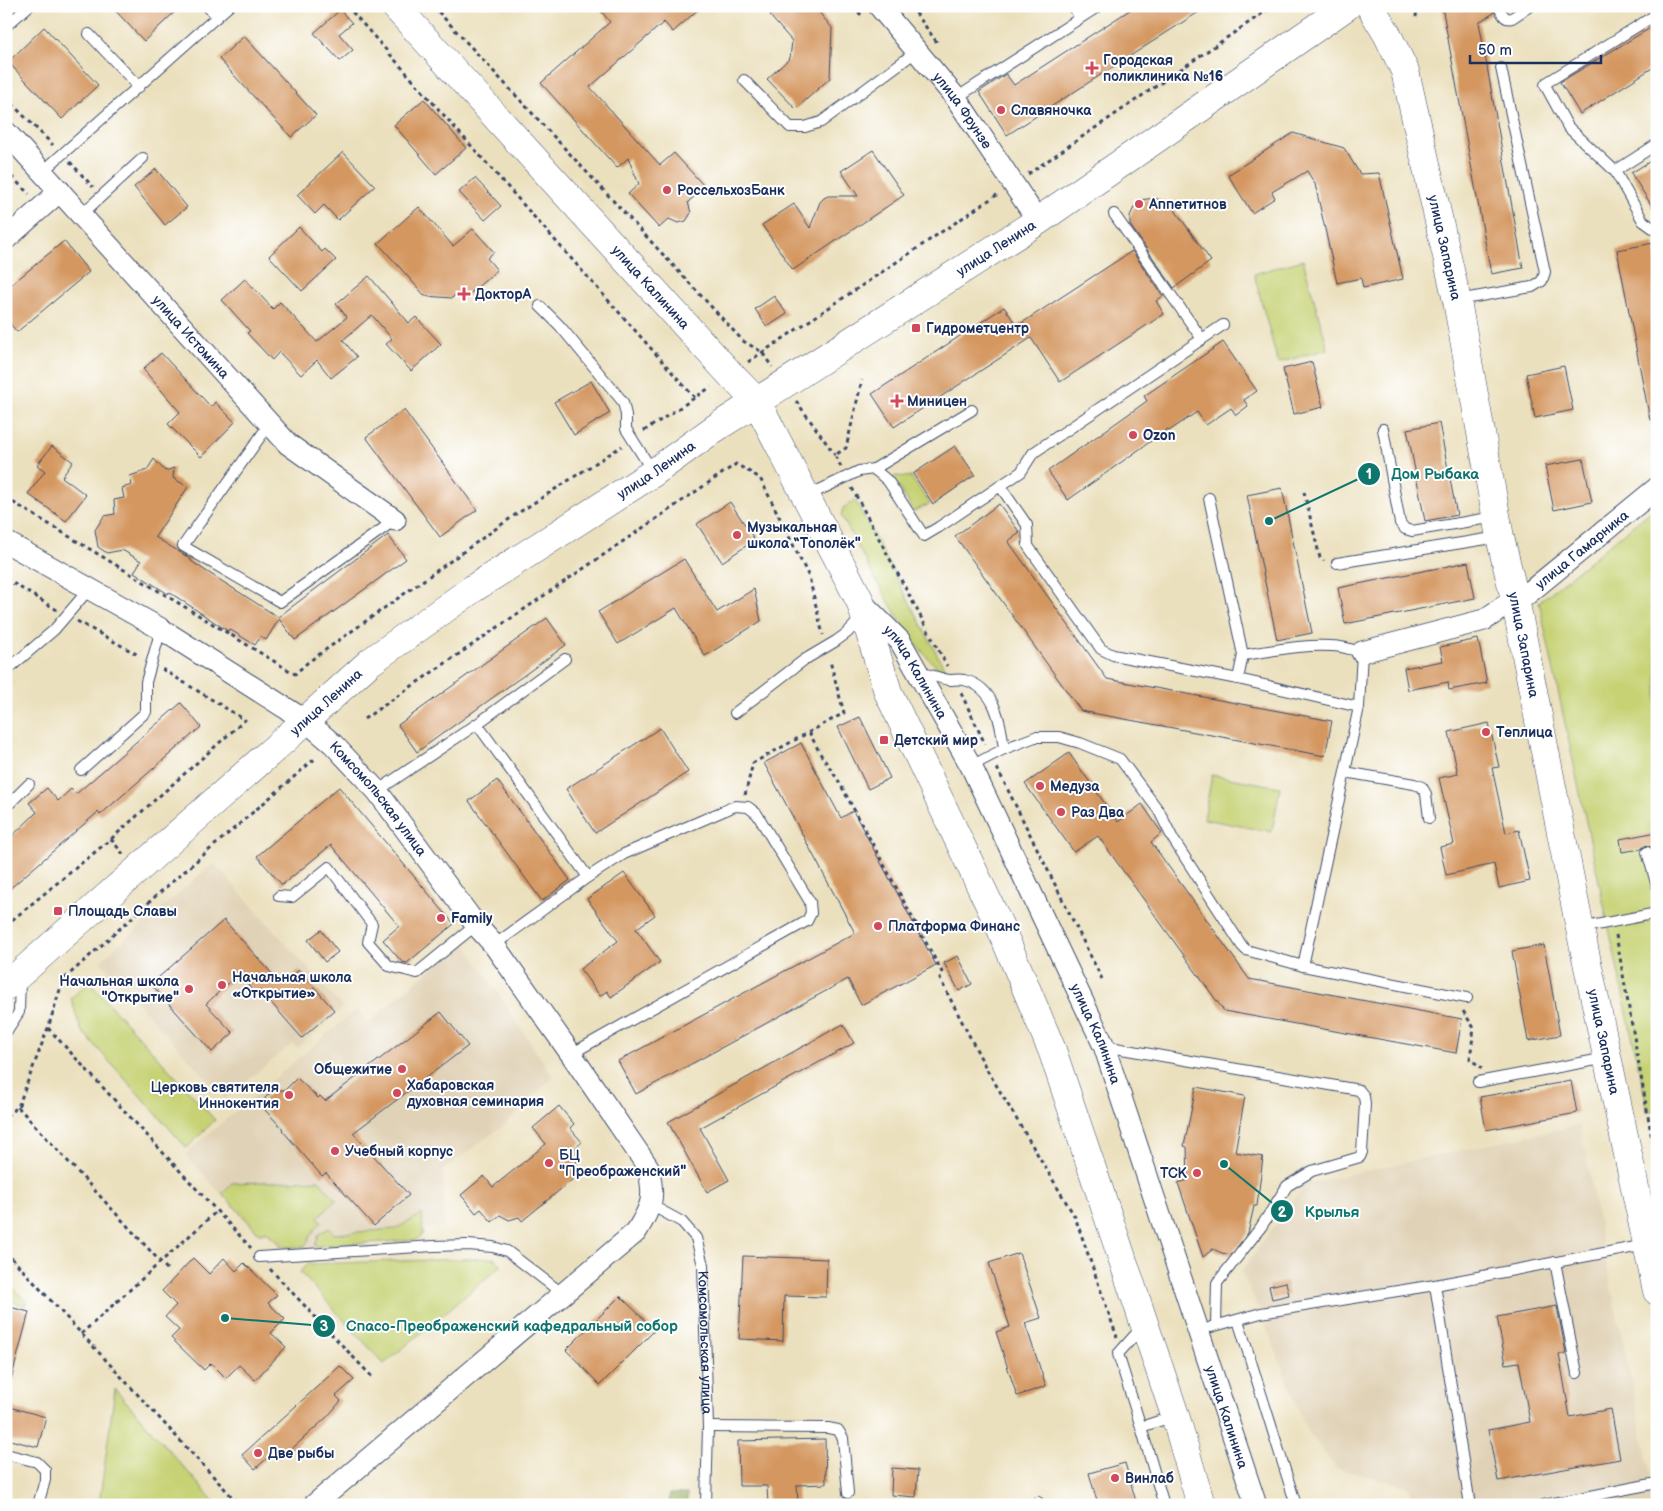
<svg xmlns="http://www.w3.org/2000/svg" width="1663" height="1511" font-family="'Balsamiq Sans',sans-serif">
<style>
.built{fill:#e0d2b6}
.green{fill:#c6d273;stroke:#708068}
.forest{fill:#9cb465;stroke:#5c7262}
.building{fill:#d49760}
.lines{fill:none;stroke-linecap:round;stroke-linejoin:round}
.service-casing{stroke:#3a4a6c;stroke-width:12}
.minor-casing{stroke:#3a4a6c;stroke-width:23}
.secondary-casing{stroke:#3a4a6c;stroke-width:29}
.primary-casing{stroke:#3a4a6c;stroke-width:29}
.path{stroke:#3a4a6c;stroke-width:3;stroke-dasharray:4 4;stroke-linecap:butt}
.service{stroke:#fff;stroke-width:10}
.minor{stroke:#fff;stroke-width:21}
.secondary{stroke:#fff;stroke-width:28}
.primary{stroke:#fff;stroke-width:28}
.poi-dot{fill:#d1495b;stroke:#fff;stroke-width:2}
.labels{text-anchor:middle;stroke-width:4;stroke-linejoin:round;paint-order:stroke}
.poi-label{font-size:14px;font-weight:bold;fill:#1b2f5e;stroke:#fff;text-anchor:start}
.street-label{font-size:14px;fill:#1b2f5e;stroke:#fff}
.leader{fill:none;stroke:#0f766e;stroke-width:2}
.callout-dot{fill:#0f766e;stroke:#fff;stroke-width:2}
.mark-label{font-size:15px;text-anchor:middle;font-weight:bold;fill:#fff}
.callout-label{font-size:15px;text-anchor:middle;font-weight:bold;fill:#0f766e;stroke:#fff;stroke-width:4;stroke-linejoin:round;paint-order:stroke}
</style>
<rect width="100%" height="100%" fill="#fff"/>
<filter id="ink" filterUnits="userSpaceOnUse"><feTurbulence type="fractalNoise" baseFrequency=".02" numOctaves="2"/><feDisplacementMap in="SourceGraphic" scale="10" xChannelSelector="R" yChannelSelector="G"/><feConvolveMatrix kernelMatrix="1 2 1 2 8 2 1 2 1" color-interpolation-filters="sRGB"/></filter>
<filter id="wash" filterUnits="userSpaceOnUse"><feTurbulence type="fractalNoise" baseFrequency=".0096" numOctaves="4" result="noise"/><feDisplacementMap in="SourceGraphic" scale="20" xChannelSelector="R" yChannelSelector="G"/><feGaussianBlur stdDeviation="1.12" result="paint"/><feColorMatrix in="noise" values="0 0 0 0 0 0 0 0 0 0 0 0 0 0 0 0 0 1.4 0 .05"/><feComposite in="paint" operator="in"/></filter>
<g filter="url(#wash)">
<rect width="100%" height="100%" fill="#ebe0bd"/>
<path class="built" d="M214,863L343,1008L297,1048L293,1043L225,1099L100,961Z
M465,943L553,1077L509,1121L443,1170L444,1226L422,1229L385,1238L383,1243L284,1250L266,1234L259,1236L185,1154L357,1009L367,1024L420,978Z
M1580,1125L1604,1252L1657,1505H1414L1410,1487L1336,1468L1306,1429L1261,1313L1241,1272L1305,1184Z"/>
<path class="green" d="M1303,260L1328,349L1278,363L1254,274Z
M895,476L911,477L930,504L914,511L893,478Z
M855,500L947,673C915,661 859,548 841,515L843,508Z
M1657,506V1110L1648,1111L1539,602Z
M1212,775L1280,787L1272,832L1204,819Z
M89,982L215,1120L187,1148L81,1030L71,998Z
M319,1180L336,1200L318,1217L322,1222L316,1228L304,1247H284L266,1231L259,1233L222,1193L232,1183Z
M422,1214L423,1234L416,1240L315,1246L319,1234L329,1228L334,1234L395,1229Z
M494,1258L502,1265L384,1364L300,1272L307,1264Z
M6,1281L27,1302L25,1305L6,1300Z
M115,1389L217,1505H99Z"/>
<path class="forest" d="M670,1494H687V1505H669Z"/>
<g id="blocks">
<path class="building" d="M111,6H181L144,41Z
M597,6H702L673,32L664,22L590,87L660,165L674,153L705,187L688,202L691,213L686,221L678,223L669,219L659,228L628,194L639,184L628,158L617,168L541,83L610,22Z
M781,6H814L832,28L830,78L796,109L767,79L790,58L792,41L770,16Z
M1136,6H1208L1007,135L979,92L1006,74L1014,85Z
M1442,6H1494V13L1479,22L1523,268L1491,274Z
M340,10L352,23L339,34L353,50L340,61L314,33Z
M1657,24V65L1580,114L1560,82Z
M44,27L98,85L62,119L8,62Z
M244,36L316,115L291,137L219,59Z
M424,99L466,148L436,174L394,125Z
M1293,133L1344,148L1360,174L1379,173L1403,279L1363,288L1361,278L1337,283L1315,184L1307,171L1272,192L1275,198L1252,213L1228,175Z
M873,150L904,195L793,270L762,225L794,204L810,228L820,202L824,198L828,196H858L841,171Z
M343,152L375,186L338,220L324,205L315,214L297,195Z
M1657,157V214L1631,173Z
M156,169L187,207L165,225L134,187Z
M475,178L501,206L485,220L459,192Z
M1155,198L1172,206L1211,261L1174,288L1130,225V216L1136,203L1140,200Z
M419,207L453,246L473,229L494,252L487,258L497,270L464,299L458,293L452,298L425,296L378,243Z
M299,227L322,252L325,249L336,260L302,291L269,256Z
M64,241L89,272L17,332L6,319V289Z
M1654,243L1657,257V420H1650L1617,250Z
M1132,251L1163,296L1156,301L1164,314L1060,382L1031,338L894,427L872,394L1004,307L1017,326Z
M369,276L409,323L416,317L441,344L411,371L386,344L392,339L372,315L343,340L357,357L331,378L317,360L301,375L279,352L272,360L247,333L250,331L222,300L245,279L273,309L280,302L317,342L347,317L336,304Z
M774,296L787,314L767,327L755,309Z
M1223,342L1257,391L1244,400L1248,406L1236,415L1231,408L1206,425L1197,412L1169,431L1168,429L1068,500L1048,471L1147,401L1144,396Z
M161,353L211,407L215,402L235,422L201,457L168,424L180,412L143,369Z
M1312,362L1323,407L1294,414L1283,369Z
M1564,366L1573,410L1535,418L1526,374Z
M591,381L610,413L574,435L554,402Z
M404,410L477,510L440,537L366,437Z
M1439,423L1457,515L1425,521L1407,429Z
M52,446L73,462L62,477L86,495L66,521L28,494L45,471L37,465Z
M955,446L975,475L933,504L913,474Z
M154,459L165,471L174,468L173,478L188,487L155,537L191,559V561L206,571L278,617L388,535L406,559L295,640L279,619L266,640L261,636L255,645L229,629L228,631L169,592L168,594L134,572L141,561L122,550L107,553L98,547L95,530L104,516L115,514L114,500L124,498L122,488L132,485L130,476L147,470Z
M1583,459L1592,502L1554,510L1545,466Z
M1282,488L1312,633L1277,640L1247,495Z
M730,502L755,540L722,562L697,524Z
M999,504L1020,533L1008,541L1107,679L1332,721L1325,756L1081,711L955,536Z
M684,559L717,612L754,589L761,621L705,656L676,608L618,644L598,612Z
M1468,562L1475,598L1345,624L1338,588Z
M547,618L566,645L417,752L398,725Z
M1478,639L1487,683L1449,690L1448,682L1408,690L1404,668L1443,661L1440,647Z
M181,703L201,727L100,815L98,812L6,892V842L37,812L29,803L47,788L58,801L71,789L76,794Z
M860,717L890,778L868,789L838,727Z
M1489,723L1499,767L1492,768L1506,833L1519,830L1530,881L1499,888L1494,864L1446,875L1440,847L1454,844L1439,778L1458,774L1449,732Z
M660,728L688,772L595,833L566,789Z
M801,743L841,818L853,811L936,965L861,1005L848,979L636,1094L618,1061L855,933L764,763Z
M1069,753L1118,822L1142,804L1162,833L1151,842L1249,979L1462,1019L1456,1053L1224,1011L1098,836L1074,852L1025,784Z
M497,780L570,880L542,901L469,801Z
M339,787L454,924L407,963L402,962L383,940L399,926L331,845L282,885L257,856Z
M1657,832V846L1651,847L1646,845L1641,849L1622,852L1620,839Z
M624,873L655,915L636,929L660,962L611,997L607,991L600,996L580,969L618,941L587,899Z
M224,920L282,985L299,970L334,1010L302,1038L260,990L256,994L238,974L206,1004L233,1033L212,1052L151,984Z
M321,930L338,952L325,962L308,940Z
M1544,945L1560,1035L1528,1041L1512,951Z
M958,956L972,984L959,991L944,963Z
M441,1012L468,1046L353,1133L409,1195L374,1226L326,1173L322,1176L282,1130L283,1129L265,1110V1098L273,1090H285L297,1078L318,1098L320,1096L325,1101Z
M843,1024L854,1043L700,1128L729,1180L707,1192L668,1122Z
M1571,1081L1577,1113L1486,1130L1480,1097Z
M1196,1087L1245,1096L1235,1152L1263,1157L1257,1206H1254L1248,1233L1231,1255L1222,1253L1213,1249L1203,1257L1178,1183L1188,1180L1187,1147L1184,1146Z
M559,1106L574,1124L570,1128L582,1142L576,1147L578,1158L573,1169L578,1175L522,1221L519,1217L509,1220L500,1215L492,1222L481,1209L476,1213L461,1195L484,1176L493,1187L546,1144L533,1128Z
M1019,1253L1041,1318L1025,1323L1046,1386L1017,1396L996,1332L1010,1327L989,1263Z
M743,1256L827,1259L826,1297L784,1296L783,1341L739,1339Z
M193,1258L209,1274L224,1258L236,1271L244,1263L277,1295L268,1303L285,1319L271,1333L286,1347L255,1380L239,1365L226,1378L211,1363L204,1370L171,1338L179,1330L165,1317L176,1305L162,1291Z
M1286,1282L1289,1295L1272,1299L1269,1286Z
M620,1296L655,1330L600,1385L566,1350Z
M6,1306L29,1312L11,1380L6,1379Z
M1557,1306L1566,1353L1559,1354L1570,1417L1611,1409L1620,1459L1498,1481L1488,1430L1530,1422L1519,1362L1506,1364L1497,1317Z
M340,1366L354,1380L336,1396L341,1401L327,1417L294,1447L277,1458L273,1453L255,1469L242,1455Z
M6,1406L46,1417L38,1447L6,1439Z
M825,1439L826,1484L797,1485L798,1505H768L767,1486H739L738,1441Z
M1125,1463L1137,1505H1098L1089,1473Z
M892,1468L918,1470L916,1497L891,1495Z"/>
</g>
</g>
<g filter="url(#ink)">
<use href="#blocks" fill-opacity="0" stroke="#3a4a6c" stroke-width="1"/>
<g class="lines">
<g class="service-casing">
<g id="service">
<path d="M207,6L217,17"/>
<path d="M1073,6L1080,18"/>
<path d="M1500,9C1503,15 1505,20 1512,18L1530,6"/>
<path d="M1657,14L1546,83L1545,85L1568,127L1615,171L1643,221L1657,231"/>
<path d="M6,26L29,6"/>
<path d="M89,34L139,87"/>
<path d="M744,80L790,127H805L821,122L917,51"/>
<path d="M956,98L1099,6"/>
<path d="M1615,171L1657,144"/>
<path d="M42,172L229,6"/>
<path d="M1114,214L1202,339"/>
<path d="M81,215L143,158"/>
<path d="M1458,300L1532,287L1542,281L1545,272L1501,68"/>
<path d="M540,306L560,326L623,402L626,415V429L653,472"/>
<path d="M270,423L183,546L280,602L395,520"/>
<path d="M1383,429L1400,523L1405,529L1412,531L1495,517"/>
<path d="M874,469L972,410"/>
<path d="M1000,486L1021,472L1033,453L1223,325"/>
<path d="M807,496L859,471L874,469L888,481L924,536L939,527L1000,486L1027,525L1028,546L1101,649L1113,655L1238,679L1359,707"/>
<path d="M1209,498L1243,655L1238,679"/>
<path d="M1337,563L1499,537"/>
<path d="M1243,655C1272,651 1302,644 1332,646C1342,646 1352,650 1362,652L1359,707L1303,966"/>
<path d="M6,671L54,630L90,588"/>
<path d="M919,672C928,674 939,678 949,680C954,680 959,679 964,680C995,687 1001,722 1004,749"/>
<path d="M735,713L804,660L836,641L847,633L862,617"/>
<path d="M477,724L565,659"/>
<path d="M971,766L1004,749L1035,737H1059L1080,743L1120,759L1159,811L1173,839L1242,946L1246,950L1303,966L1467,998"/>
<path d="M81,770L146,712V682L161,629"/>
<path d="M1345,772L1414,784L1422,787L1426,794L1429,818"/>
<path d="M377,791L477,724L588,877"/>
<path d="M6,807L29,784"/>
<path d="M1647,852L1657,886"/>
<path d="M279,896L292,897L329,867L372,924L368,942L389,966L417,973L476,925"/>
<path d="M1581,928L1657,913"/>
<path d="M494,945L588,877L624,854L735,806L748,807L757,814L810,902L811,913L807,921L571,1054"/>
<path d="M6,1032L19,1012L20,979"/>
<path d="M1104,1046L1359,1090L1364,1096L1365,1104L1362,1152L1360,1157L1312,1171L1287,1186L1261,1227L1217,1283L1216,1325"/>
<path d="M1478,1082L1607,1058"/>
<path id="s1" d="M651,1205L682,1222L696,1238L703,1265L708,1427L706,1505"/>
<path d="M259,1257L434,1246L468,1245L493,1247L507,1251L563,1294"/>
<path d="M1555,1262L1577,1373"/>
<path d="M1435,1285L1470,1505"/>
<path d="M1238,1320L1296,1505"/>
<path d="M1211,1327L1261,1313L1435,1285L1646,1245"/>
<path d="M708,1427L828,1428L838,1430L843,1438L848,1493"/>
<path d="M1141,1427L1118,1354L1142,1327"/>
<path d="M6,1454L37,1462L45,1470V1480L38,1505"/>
<path d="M1038,1502V1505"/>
<path d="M1164,1505L1141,1427L1174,1416"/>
<path d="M1544,1505L1657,1483"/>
</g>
</g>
<g class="minor-casing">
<g id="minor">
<path id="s2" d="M879,6L956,98L1038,221"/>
<path id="s3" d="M6,132L288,444L395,520"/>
<path d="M6,239L60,191"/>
<path id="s4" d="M6,542L161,629L306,721L333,744L377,791L476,925L494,945L571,1054L648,1167C655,1197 653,1205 636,1232L314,1505"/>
<path id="s5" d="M860,601L900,641L971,766L1104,1046L1256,1505"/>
<path id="s6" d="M1362,652L1484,620L1515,599H1521L1657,488"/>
</g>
</g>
<g class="secondary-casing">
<g id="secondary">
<path id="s7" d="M6,986L284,740L370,662L474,588L653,473L714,429L1038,221L1347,6"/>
</g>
</g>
<g class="primary-casing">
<g id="primary">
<path id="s8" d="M395,6L730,374L757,402L860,601L888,692L1001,929L1052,1050L1175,1415L1201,1505"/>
<path id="s9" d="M1370,6L1387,34L1405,71L1457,301L1500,537L1515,599L1580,929L1657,1291"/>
</g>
</g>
<path class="path" d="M347,6L695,398
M433,6L743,341L762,352L772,367
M853,6L863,17
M911,6L938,44
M1416,17L1417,6
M6,98L53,145
M70,162L93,187
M6,171L29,194
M1028,174L1273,6
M748,362L998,194
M796,401L835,455
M644,431L711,387
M841,467L835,455L846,448L862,380
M852,488L947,666
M1304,492L1320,558L1324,561
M6,498L295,674L307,663L515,515L622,446
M6,579L57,610
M77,621L140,656
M961,693L985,744
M364,719L736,464L760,478L809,577L823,635
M809,732L821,755L838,780L942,972L940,979L986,1068L1075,1217L1117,1337
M997,768L1102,979
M745,795L753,763L844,713L830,661
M111,839L123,854
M6,925L111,839L245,720L162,669
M1616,935L1657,1167
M1463,1011L1474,1028L1470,1059L1482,1068
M48,1028L251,1248
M18,1107L167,1269
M6,1116L18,1107L48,1028L63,980L158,894L317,757
M6,1252L236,1501
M270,1269L374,1379
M81,1334L217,1211"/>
<use href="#service" class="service"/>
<use href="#minor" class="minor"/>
<use href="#secondary" class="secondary"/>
<use href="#primary" class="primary"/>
</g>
</g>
<g class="poi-dot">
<path d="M1089.5 60.5h5v5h5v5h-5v5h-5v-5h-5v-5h5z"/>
<circle cx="1001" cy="110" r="5"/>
<circle cx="667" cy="190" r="5"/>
<circle cx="1139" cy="204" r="5"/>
<path d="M461.5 286.5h5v5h5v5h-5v5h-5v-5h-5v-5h5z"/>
<rect x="911" y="323" width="10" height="10" rx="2.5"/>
<path d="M894.5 393.5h5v5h5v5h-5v5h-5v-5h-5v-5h5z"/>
<circle cx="1133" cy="435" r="5"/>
<circle cx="737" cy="535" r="5"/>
<circle cx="1486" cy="732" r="5"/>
<rect x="879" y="735" width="10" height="10" rx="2.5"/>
<circle cx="1040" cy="786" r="5"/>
<circle cx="1061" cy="812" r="5"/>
<rect x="53" y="906" width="10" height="10" rx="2.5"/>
<circle cx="441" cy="918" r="5"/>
<circle cx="878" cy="926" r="5"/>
<circle cx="222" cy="985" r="5"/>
<circle cx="189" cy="989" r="5"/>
<circle cx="402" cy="1069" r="5"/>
<circle cx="397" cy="1093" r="5"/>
<circle cx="289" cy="1095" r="5"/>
<circle cx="335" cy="1151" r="5"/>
<circle cx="549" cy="1163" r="5"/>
<circle cx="1197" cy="1173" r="5"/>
<circle cx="258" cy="1453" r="5"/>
<circle cx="1115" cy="1478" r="5"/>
</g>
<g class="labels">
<g class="poi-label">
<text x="1103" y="65">Городская<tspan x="1103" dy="16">поликлиника №16</tspan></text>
<text x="1011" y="115">Славяночка</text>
<text x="677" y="195">РоссельхозБанк</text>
<text x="1149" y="209">Аппетитнов</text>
<text x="475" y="299">ДокторА</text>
<text x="926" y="333">Гидрометцентр</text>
<text x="907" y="406">Миницен</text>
<text x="1143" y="440">Ozon</text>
<text x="747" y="532">Музыкальная<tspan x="747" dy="16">школа “Тополёк"</tspan></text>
<text x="1496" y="737">Теплица</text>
<text x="894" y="745">Детский мир</text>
<text x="1050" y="791">Медуза</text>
<text x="1071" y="817">Раз Два</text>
<text x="68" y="916">Площадь Славы</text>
<text x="451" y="923">Family</text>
<text x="888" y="931">Платформа Финанс</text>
<text x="232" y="982">Начальная школа<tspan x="232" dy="16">«Открытие»</tspan></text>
<text x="179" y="986" text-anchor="end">Начальная школа<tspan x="179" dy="16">"Открытие"</tspan></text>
<text x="392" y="1074" text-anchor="end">Общежитие</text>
<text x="407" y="1090">Хабаровская<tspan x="407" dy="16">духовная семинария</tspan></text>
<text x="279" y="1092" text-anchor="end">Церковь святителя<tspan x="279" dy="16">Иннокентия</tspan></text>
<text x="345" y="1156">Учебный корпус</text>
<text x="559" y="1160">БЦ<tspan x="559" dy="16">"Преображенский"</tspan></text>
<text x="1187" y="1178" text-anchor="end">ТСК</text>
<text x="268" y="1458">Две рыбы</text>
<text x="1125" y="1483">Винлаб</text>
</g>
<g class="street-label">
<text dy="5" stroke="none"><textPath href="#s2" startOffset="134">улица Фрунзе</textPath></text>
<text dy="5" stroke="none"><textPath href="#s9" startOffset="255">улица Запарина</textPath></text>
<text dy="5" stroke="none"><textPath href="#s7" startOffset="1238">улица Ленина</textPath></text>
<text dy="5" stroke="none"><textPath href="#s8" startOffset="380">улица Калинина</textPath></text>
<text dy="5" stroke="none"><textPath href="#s3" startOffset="276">улица Истомина</textPath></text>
<text dy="5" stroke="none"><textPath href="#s7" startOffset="832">улица Ленина</textPath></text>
<text dy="5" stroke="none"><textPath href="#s6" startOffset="248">улица Гамарника</textPath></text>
<text dy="5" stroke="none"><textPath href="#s9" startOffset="660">улица Запарина</textPath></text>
<text dy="5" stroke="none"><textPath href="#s5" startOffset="91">улица Калинина</textPath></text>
<text dy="5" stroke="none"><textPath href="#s7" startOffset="428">улица Ленина</textPath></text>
<text dy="5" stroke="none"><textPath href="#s4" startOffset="456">Комсомольская улица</textPath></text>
<text dy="5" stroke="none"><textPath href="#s5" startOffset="496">улица Калинина</textPath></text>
<text dy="5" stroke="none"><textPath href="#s9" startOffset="1065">улица Запарина</textPath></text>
<text dy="5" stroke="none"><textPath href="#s1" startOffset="162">Комсомольская улица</textPath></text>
<text dy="5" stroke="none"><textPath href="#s5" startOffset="901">улица Калинина</textPath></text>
</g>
</g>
<path class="leader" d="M1269 521L1369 474M1224 1164L1282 1211M225 1318L324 1326"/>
<g class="callout-dot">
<circle cx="1269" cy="521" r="5"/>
<circle cx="1224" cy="1164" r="5"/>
<circle cx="225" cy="1318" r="5"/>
<circle cx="1369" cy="474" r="12"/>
<circle cx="1282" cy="1211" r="12"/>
<circle cx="324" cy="1326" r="12"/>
</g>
<g class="mark-label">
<text x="1369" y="479">1</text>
<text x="1282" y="1217">2</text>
<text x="324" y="1331">3</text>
</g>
<g class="callout-label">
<text x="1435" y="479">Дом Рыбака</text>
<text x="1332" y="1217">Крылья</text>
<text x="512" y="1331">Спасо-Преображенский кафедральный собор</text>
</g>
<rect width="1663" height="1511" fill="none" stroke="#fff" stroke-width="25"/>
<path d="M1470 55v8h131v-8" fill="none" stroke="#1b2f5e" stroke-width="2.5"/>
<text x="1478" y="55" font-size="15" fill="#1b2f5e" stroke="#ffffff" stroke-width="4" paint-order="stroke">50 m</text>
</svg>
